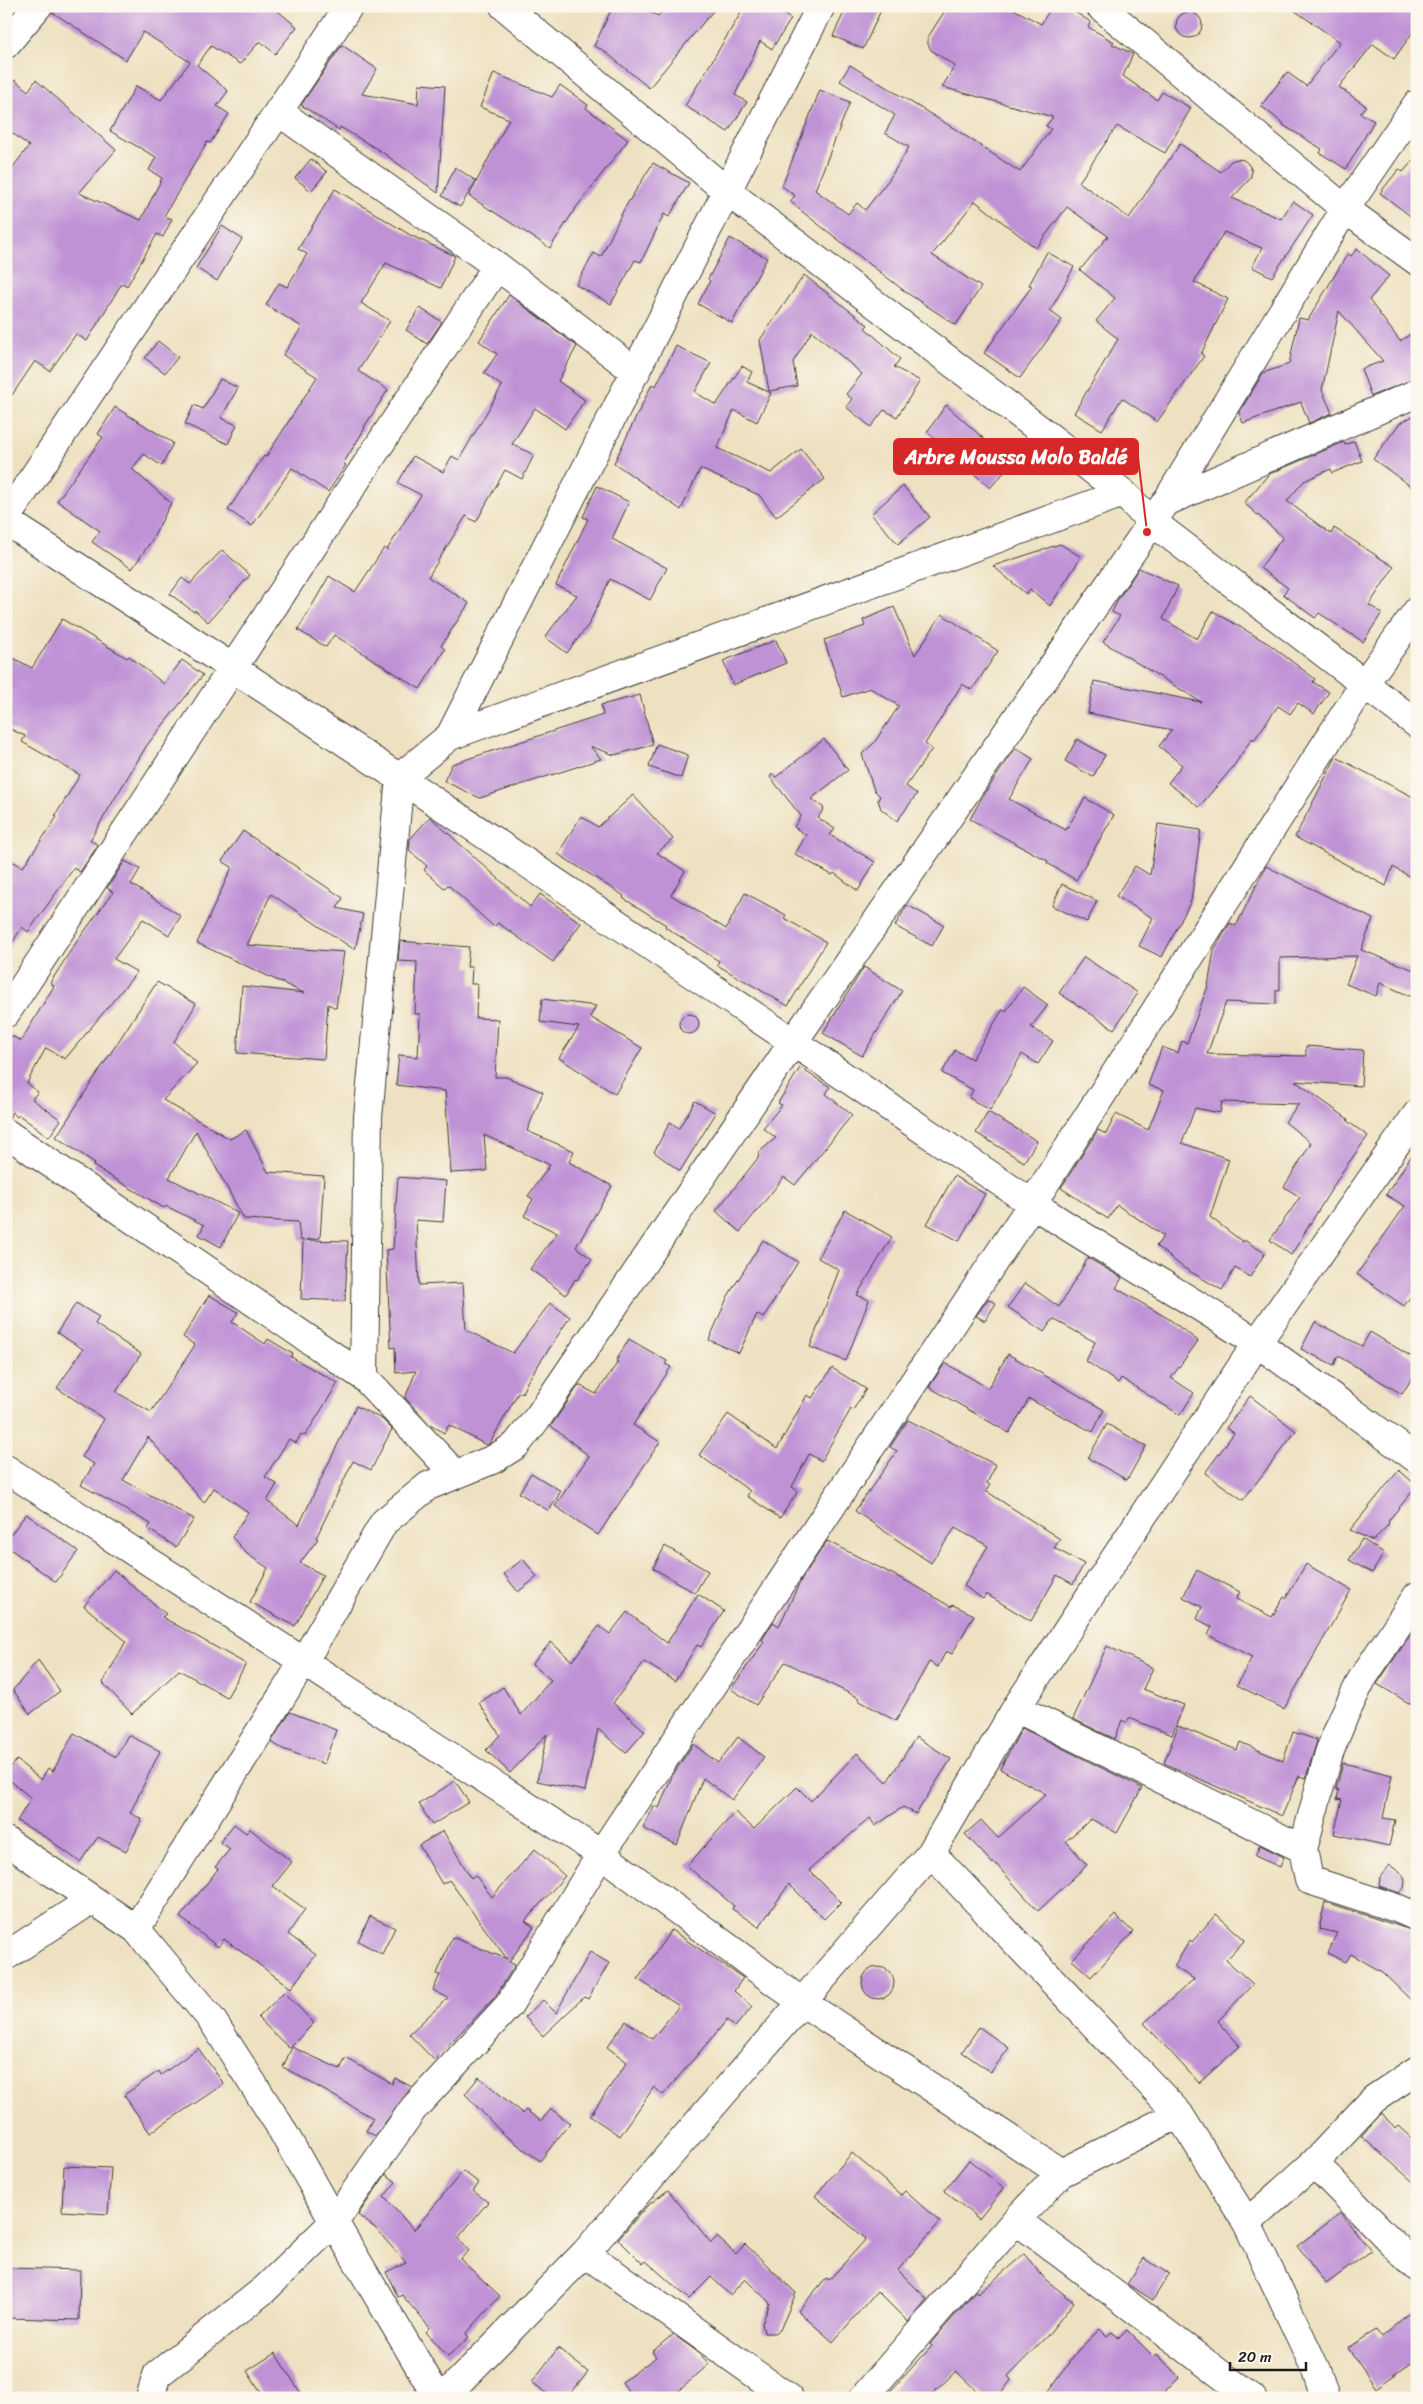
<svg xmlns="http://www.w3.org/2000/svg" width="1423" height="2404" font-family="Sriracha,sans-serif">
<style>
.building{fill:#bf92d6}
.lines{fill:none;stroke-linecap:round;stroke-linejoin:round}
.street-casing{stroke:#3c3a35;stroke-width:30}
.secondary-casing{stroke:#3c3a35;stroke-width:30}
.street{stroke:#fff;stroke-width:28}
.secondary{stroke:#fff;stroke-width:28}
.leader{fill:none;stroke:#d62828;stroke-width:2}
.callout-dot{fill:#d62828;stroke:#fbf7ec;stroke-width:2}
.callout{fill:#d62828;stroke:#d62828;stroke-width:2}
.callout-label{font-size:20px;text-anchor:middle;font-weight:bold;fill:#fff}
</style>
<rect width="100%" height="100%" fill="#fbf7ec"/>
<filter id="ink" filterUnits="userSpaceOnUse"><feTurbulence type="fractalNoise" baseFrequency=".02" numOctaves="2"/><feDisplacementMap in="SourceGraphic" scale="10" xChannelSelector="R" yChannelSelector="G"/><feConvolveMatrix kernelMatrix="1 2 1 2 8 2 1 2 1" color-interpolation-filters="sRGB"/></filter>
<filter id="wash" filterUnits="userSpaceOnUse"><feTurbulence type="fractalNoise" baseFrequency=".0096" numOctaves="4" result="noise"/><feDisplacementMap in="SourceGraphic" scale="20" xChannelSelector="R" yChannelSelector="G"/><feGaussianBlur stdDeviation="1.12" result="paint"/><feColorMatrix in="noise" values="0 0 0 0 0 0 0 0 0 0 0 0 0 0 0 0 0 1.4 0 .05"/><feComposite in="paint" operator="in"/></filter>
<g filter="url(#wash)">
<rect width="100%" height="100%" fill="#eee1c1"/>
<g id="blocks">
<path class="building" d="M53,6H272L297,27L275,54L260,41L240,64L211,46L197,65L228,91L217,106L229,114L210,143L207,142L164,216L172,219L163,237L157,234L127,286L122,283L87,341L76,334L50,371L35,361L6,404V176L29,146L6,128V91L15,80L28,91L36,80L116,150L79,193L141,220L162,178L149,170L156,157L110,131L136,86L161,100L190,62L143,32L126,60L52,12Z
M613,6H637L658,16L666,6H717L649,88L603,50L594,46Z
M745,6H771L791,19L772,49L760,41L735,95L747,102L728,132L685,106Z
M847,6H883L863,49L833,36Z
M948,6H1008L1041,24L1052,6H1065L1091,22L1088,27L1114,42L1112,44L1133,54L1123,76L1157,100L1162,92L1191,108L1165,153L1117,126L1079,182L1129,218L1180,144L1221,172L1231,161L1237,159L1244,160L1249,165L1252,171L1250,179L1232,198L1281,219L1293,201L1313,215L1272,277L1252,267L1262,248L1224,232L1194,282L1228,299L1201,354L1204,356L1157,422L1122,398L1102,430L1074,413L1118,339L1096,321L1115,298L1080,270L1108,236L1067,207L1036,248L975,201L932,255L981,287L956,325L907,293L800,210L790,201L795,196L782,186L820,90L850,102L815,190L848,214L857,203L865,210L890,178L909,147L885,133L895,115L840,81L850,65L955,129L1020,172L1051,129L1046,126L1053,117L942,87L955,66L931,50L928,44V37Z
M1288,6H1417V26L1394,59L1373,44L1339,87L1366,106L1360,113L1374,121L1346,169L1320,153L1322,149L1283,125L1284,124L1261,106L1287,72L1306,86L1340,42Z
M1176 25a13 13 0 1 1 26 0a13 13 0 1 1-26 0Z
M342,45L377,69L362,94L418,104L419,84L445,86L438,193L382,152L340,127L339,130L301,105Z
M494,73L552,97L560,85L588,105L586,108L628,140L575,209L550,248L469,196L509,119L480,107Z
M1417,156V221L1380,193L1399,169L1403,172Z
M311,159L327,172L311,191L295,178Z
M653,163L689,183L669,217L664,214L641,262L635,260L611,304L576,285L594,253L601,257L624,209Z
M455,167L476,181L460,207L442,196Z
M335,189L410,235L455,256L441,288L386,263L361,303L390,321L358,371L388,390L364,427L365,428L343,464L346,465L328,492L292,468L252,526L228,510L264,456L266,457L317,377L283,355L302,327L266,305L279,283L287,287L307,254L298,249Z
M222,226L242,239L217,281L196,268Z
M730,238L767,258L732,323L698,304L710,281L708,279Z
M1357,249L1389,276L1369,300L1400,341L1417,330V378L1371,396L1361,369L1383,361L1339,311L1322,390L1332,413L1309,423L1301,402L1243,423L1239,413L1263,373L1289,364L1299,318L1308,320L1348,253L1351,256Z
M1047,252L1074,267L1050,311L1062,320L1020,378L984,353L1032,286L1029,285Z
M804,275L868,325L865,328L900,359L894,367L920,381L897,417L884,410L871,427L846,407L852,399L846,394L862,374L812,331L793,362L797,386L769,391L760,340Z
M509,295L577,346L558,381L585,400L565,429L535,408L512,444L534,455L522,479L505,470L476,522L466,516L428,577L469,603L441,646L445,649L420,689L334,635L326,647L298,630L329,576L355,592L384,548L387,550L421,495L398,483L413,456L443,472L452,456L459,460L502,386L484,373L497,354L479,341Z
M420,308L442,322L427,344L406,330Z
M158,341L178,357L165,373L145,358Z
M676,346L711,363L695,392L716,405L742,366L752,372L747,382L771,393L757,422L734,410L717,448L771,473L801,449L825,479L776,517L759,495L700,469L681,510L614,463L652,384L656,386Z
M220,379L238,388L221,418L237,425L228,444L185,424L194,405L203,409Z
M946,405L1012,464L990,488L927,432Z
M115,407L173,443L162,466L144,454L132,469L171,503L152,540L132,569L92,542L100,531L57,501L103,437L98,434Z
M1417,414V491L1373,459L1400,423Z
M1354,441L1362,461L1332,473L1331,469L1304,481L1287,501L1331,534L1334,528L1394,567L1369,605L1382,613L1363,642L1319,613L1315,618L1283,594L1288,588L1260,568L1283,537L1244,503L1269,474L1344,442L1345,445Z
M597,486L629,502L612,539L667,568L650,600L610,579L589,624L567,653L545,637L577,595L556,585L588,519L583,517Z
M903,486L930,517L898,544L871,514Z
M1060,544L1081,557L1050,606L1030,589L1026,594L993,566Z
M222,550L250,575L208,622L195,610L194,612L170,594L182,578L190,584Z
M1139,568L1178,586L1163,619L1197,639L1213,611L1269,644L1315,679L1313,682L1329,692L1314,714L1298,703L1290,714L1278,706L1254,740L1252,738L1233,767L1199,807L1168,783L1182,765L1159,746L1172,730L1088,713L1094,681L1201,702L1103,642L1120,616L1112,612L1118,599Z
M894,607L915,655L942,614L998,651L972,690L962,684L925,744L932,749L906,786L917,794L897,821L881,809L878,800L880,796L874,790L862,754L874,743L899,706L870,688L843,697L824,640L865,626L863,620Z
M62,619L127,658L129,656L164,684L182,660L203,675L147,745L90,840L98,845L80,872L74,868L28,932L22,927L6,953V858L23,867L57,817L55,816L80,775L22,742L25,736L6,727V654L32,668Z
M776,640L786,663L733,685L723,661Z
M640,695L653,745L614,755L590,746L601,759L480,798L444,781L452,764L603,715L601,705Z
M824,739L848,770L811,799L824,808L818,818L835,829L830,835L875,862L858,891L834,873L832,875L795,854L806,835L794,827L801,816L770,777L772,774L776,777Z
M1077,739L1105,755L1093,777L1065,761Z
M657,744L688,755L681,778L649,767Z
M1016,748L1033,759L1009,799L1066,830L1085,798L1114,815L1076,880L1047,863L1048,861L970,819L984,794Z
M1336,757L1417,799V881L1393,867L1386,886L1295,837Z
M633,795L673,839L657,853L685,871L671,895L726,929L745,893L786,915L784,918L826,942L788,1006L717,965L719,961L665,927L666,925L623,898L624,896L558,854L581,816L598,827Z
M430,817L530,907L540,894L581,923L553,962L498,923L494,927L448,885L444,888L424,870L427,866L409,850L410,839Z
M1158,824L1201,830L1191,901L1162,957L1139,946L1153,918L1116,896L1135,866L1150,875Z
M243,831L343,898L337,908L363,914L355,950L271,894L247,945L344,952L336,1008L328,1004L324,1059L237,1053L242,986L304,993L197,943L232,867L222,861Z
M125,861L140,869L131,884L181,916L169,935L143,919L114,959L137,972L65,1059L46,1048L27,1083L38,1092L32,1099L61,1120L49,1137L19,1115L17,1117L12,1112L9,1118H6V1033L21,1041L54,986L50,983L73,947L113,892L107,888Z
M1266,866L1373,919L1361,950L1417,971V999L1380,983L1376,996L1346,984L1357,956L1280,958V990H1276V1004L1226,1002L1207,1054L1306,1056V1046L1363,1050L1361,1086L1295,1081L1348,1119L1347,1121L1368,1136L1342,1172L1291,1255L1270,1240L1300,1197L1284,1187L1311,1143L1285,1122L1299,1104L1222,1102L1220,1113L1195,1108L1182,1143L1229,1159L1210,1217L1243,1242L1244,1240L1265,1253L1250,1277L1235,1268L1222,1290L1184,1268L1156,1246L1164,1236L1117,1205L1108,1219L1061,1188L1098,1130L1106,1134L1116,1114L1148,1130L1164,1090L1148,1085L1162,1047L1178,1053L1182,1041L1187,1043L1208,986L1214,950L1230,923L1236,926Z
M1062,884L1097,901L1087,922L1052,906Z
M907,905L944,925L932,946L895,926Z
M400,941L469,947L467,967H472L471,984H477L476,1018L498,1019L495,1077H506L543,1092L527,1131L574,1151L569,1162L612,1186L576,1247L592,1259L577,1280L575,1279L566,1295L530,1269L557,1233L524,1216L533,1199L528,1196L550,1165L484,1135L487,1171L451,1173L445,1091L396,1085L399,1055L418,1057L420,1014H415L417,962L398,961Z
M1084,957L1138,993L1114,1029L1059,993Z
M864,967L902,991L862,1056L823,1033Z
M157,982L196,1004L174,1042L197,1063L163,1100L230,1139L246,1130L268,1172L324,1176L320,1238L306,1240L348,1241L345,1301L301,1299L303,1240H300L298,1222L244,1219L196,1131L169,1178L238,1213L221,1247L199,1235L204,1225L166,1206L164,1208L93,1166L95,1163L56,1137Z
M1023,987L1048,1005L1031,1027L1053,1041L1038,1064L1022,1054L990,1110L969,1098L973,1090L942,1073L955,1050L972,1059L1003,1009L1006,1011Z
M542,999L596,1006L590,1017L642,1048L615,1094L559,1058L579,1027L540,1022Z
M679 1024a10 10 0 1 1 20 0a10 10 0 1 1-20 0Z
M800,1068L830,1087L826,1094L852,1115L795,1185L784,1177L740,1232L716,1211L758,1158L759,1152L776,1138L763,1128L782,1105L778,1103Z
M695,1101L716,1113L680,1171L654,1152L670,1122L679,1128Z
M988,1112L1037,1141L1024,1162L976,1133Z
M1417,1147V1288L1404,1306L1357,1274L1405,1206L1386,1195Z
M954,1176L985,1194L959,1241L927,1224Z
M398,1177L446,1181L443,1222L416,1220L419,1285L463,1283L466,1330L513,1353L550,1303L570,1317L527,1382L522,1393H518L490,1443L486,1445L449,1425L444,1433L430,1424L405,1398L416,1371L396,1373L395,1347L391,1348L386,1250L393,1249Z
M845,1210L892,1237L857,1295L869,1300L846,1361L810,1347L839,1270L818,1258Z
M763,1240L798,1262L763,1318L757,1314L739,1353L709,1340L728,1296Z
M1088,1258L1122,1278L1116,1288L1169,1319L1198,1341L1171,1378L1194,1393L1180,1415L1121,1378L1118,1383L1086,1361L1095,1342L1053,1319L1044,1332L1008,1307L1025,1283L1059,1307Z
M209,1295L238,1312L232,1322L265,1344L268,1339L293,1354L291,1357L338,1383L305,1436L301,1434L296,1443L289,1439L265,1477L277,1484L267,1501L299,1525L356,1406L382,1419L392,1429L371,1470L353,1461L316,1538L318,1539L300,1563L323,1575L295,1626L250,1602L268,1568L247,1554L232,1537L248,1512L214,1488L204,1503L148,1437L123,1480L194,1519L176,1547L148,1529L151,1524L81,1485L94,1464L82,1457L104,1419L57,1388L83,1349L57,1333L76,1303L99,1317L95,1324L141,1354L116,1392L151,1412L195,1345L183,1337Z
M988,1299L996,1303L985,1321L976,1316Z
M1315,1322L1362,1346L1370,1332L1417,1360V1370L1402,1394L1338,1356L1334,1365L1301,1349Z
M629,1339L667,1361L665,1364L671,1367L633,1425L660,1442L598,1535L555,1506L589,1456L551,1426L579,1385L596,1394L618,1362L616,1361Z
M1008,1354L1104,1410L1093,1432L1029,1399L1009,1433L929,1387L945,1363L988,1388Z
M832,1368L866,1389L853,1410L851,1409L821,1461L809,1454L792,1487L798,1491L780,1518L747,1496L750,1491L699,1455L728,1414L777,1449L807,1395L812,1398Z
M1250,1396L1296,1431L1243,1500L1205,1473L1234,1433L1226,1428Z
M908,1420L996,1465L987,1483L990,1485L986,1491L1060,1539L1054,1548L1084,1564L1073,1584L1057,1575L1031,1621L986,1594L983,1599L964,1586L988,1546L955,1528L931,1563L855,1511L897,1451L890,1447Z
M1107,1424L1146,1446L1127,1480L1088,1458Z
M1399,1470L1417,1486L1389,1520L1388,1525L1373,1541L1350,1530Z
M531,1473L561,1491L549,1511L519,1493Z
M26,1514L78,1551L56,1582L6,1546V1541Z
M1362,1539L1384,1553L1372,1573L1349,1560Z
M827,1541L916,1586L951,1607L953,1605L974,1615L952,1654L946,1651L938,1667L929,1662L896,1721L858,1700L859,1698L785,1662L756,1705L731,1689L764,1642L762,1640L773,1622L779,1626L802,1578Z
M665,1546L708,1571L695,1593L653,1568Z
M523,1559L537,1577L518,1592L504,1574Z
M1306,1564L1351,1590L1284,1709L1237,1685L1252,1657L1208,1635L1212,1627L1197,1619L1202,1607L1183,1597L1197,1570L1240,1592L1236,1599L1272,1617L1284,1597L1286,1598Z
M114,1570L166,1614L162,1617L246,1664L227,1697L179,1670L132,1714L103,1683L126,1641L84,1606Z
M698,1594L724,1611L701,1647L697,1645L675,1681L644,1662L613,1703L645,1731L626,1753L598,1729L585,1791L537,1781L547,1734L510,1773L486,1750L500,1735L479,1703L503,1687L521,1715L551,1680L532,1664L551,1642L572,1661L599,1626L610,1634L627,1612L667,1643Z
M1417,1625V1708L1377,1684Z
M1107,1646L1153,1668L1143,1689L1184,1705L1172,1735L1129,1718L1127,1723L1122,1720L1115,1739L1073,1719Z
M38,1660L60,1691L30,1714L13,1690Z
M290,1712L336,1730L324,1764L283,1749L271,1742Z
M1178,1726L1237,1750L1240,1742L1283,1761L1293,1732L1317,1740L1306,1778L1299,1776L1282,1816L1164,1763Z
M1022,1728L1142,1788L1117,1833L1091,1819L1066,1841L1087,1865L1038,1911L994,1862L993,1864L965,1834L981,1820L998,1838L1046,1794L1000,1769Z
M74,1733L116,1757L128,1735L160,1751L130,1813L142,1819L126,1851L98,1837L80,1862L47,1838L17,1821L31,1798L6,1777V1772L17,1760L41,1780L48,1768L53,1771Z
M738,1737L764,1757L732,1800L703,1778L677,1845L643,1828L654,1806L659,1808L672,1776L693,1744L718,1763Z
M916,1737L951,1759L916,1814L903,1807L875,1826L870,1818L809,1870L841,1902L824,1919L789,1884L759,1927L732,1909L734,1906L687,1866L735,1812L754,1829L797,1787L811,1801L857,1753L887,1782Z
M1343,1763L1392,1775L1383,1818L1395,1820L1389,1846L1334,1834L1342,1800L1337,1799L1339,1790L1336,1789Z
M455,1781L469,1802L432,1825L419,1804Z
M234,1824L246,1833L250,1829L292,1862L273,1886L305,1909L288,1934L316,1955L291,1988L224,1939L218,1947L180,1917L218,1869L215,1867L230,1849L220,1842Z
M443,1831L471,1878L475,1875L492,1897L535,1849L565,1876L525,1921L534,1927L509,1962L515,1965L495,1997L434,2060L409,2034L448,1998L433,1990L440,1975L437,1974L452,1937L507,1959L449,1880L442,1884L419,1845Z
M1260,1845L1284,1857L1280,1867L1255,1856Z
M1390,1865L1403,1875L1405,1881L1404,1888L1400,1893L1379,1886L1380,1877Z
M1325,1902L1417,1932V2006L1382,1972L1351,1954L1346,1962L1327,1953L1337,1933L1319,1929Z
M1216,1914L1245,1940L1226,1960L1253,1984L1218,2021L1240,2046L1199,2083L1144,2023L1194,1979L1174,1967L1190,1940L1192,1942Z
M1115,1915L1133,1932L1091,1977L1072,1960Z
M370,1916L395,1928L382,1954L358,1941Z
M671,1930L743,1978L734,1991L752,2007L735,2027L727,2020L663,2095L654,2087L620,2136L590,2116L627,2062L607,2047L626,2021L652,2039L679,2006L638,1979Z
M590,1952L609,1963L588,1999L584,1997L543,2036L525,2017L543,2000L556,2013Z
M862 1983a16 16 0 1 1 32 0a16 16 0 1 1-32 0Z
M284,1992L314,2023L289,2048L258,2018Z
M979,2027L1009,2048L991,2072L962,2052Z
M292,2047L340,2069L346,2058L392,2084L395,2078L412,2087L375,2136L366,2131L373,2118L283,2067Z
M198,2048L224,2084L150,2133L124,2095L159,2071L161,2075Z
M479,2077L523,2114L526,2110L541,2121L551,2109L570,2123L540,2161L502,2133L465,2094Z
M1382,2113L1395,2129L1398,2126L1417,2143V2185L1361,2136Z
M852,2153L901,2195L905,2191L940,2222L898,2270L927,2299L908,2322L877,2291L833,2342L798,2311L826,2278L829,2280L866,2239L815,2196Z
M969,2160L1004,2188L979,2219L944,2191Z
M64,2166L111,2168L108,2214L62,2211Z
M463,2171L479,2183L473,2191L488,2202L458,2238L469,2251L460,2259L500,2296L466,2334L469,2337L448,2356L426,2332L430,2328L402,2295L398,2297L386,2272L406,2263L376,2229L358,2215L386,2174L396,2182L384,2197L414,2230Z
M668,2190L711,2243L717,2237L736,2254L745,2244L796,2293L780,2330L775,2333H764L762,2323L770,2303L745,2279L730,2295L711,2277L689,2299L646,2261L643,2264L618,2239L647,2206Z
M1341,2213L1371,2251L1326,2284L1297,2246Z
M1024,2254L1046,2280L1074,2302L1047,2336L1008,2376L1011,2380L998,2398H984L956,2371L928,2398H884L932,2346L930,2344L976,2291L978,2294Z
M1144,2258L1169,2274L1153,2300L1127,2284Z
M6,2268L80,2270L79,2320L6,2318Z
M1417,2307V2359L1376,2388L1348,2348L1376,2330L1381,2337Z
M1100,2329L1107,2336L1112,2332L1119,2338L1127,2330L1154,2357L1157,2354L1179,2377L1158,2398H1044L1078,2350Z
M673,2334L699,2353L709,2364L671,2398H633L622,2382L656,2357L652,2352Z
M558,2348L588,2372L567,2398H552L532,2382Z
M275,2353L304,2398H264L247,2371Z"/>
</g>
</g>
<g filter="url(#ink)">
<use href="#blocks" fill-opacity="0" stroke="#3c3a35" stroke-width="1"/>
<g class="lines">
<g class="street-casing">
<path id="street" d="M504,6L728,192L1123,493L1151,521L1417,724
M1100,6L1345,209L1417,261
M279,112L497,266L636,372
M1166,502L1417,393
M6,518L349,6
M6,521C351,742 688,971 1027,1200C1102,1251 1183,1293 1258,1344C1312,1381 1364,1421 1417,1459
M450,736L1123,493
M6,1013L497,266
M6,1133L364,1377L454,1473
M364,1377L368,1117L400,777L450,736L821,6
M6,1469L601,1854L802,2002L1061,2173
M1417,1596L1362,1679L1344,1716L1329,1753L1303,1849L1309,1880L1399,1909L1417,1917
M1016,1708L1303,1849
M6,1841L136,1929L212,2020L278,2123L334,2222L438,2398
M931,1853L1179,2114L1247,2223L1316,2370L1325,2398
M136,1929L304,1661L384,1522L428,1486L494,1459L516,1445L539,1416L794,1041L1166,502L1345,209L1417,104
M6,1956L91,1900
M1314,2163L1417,2268
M1016,2220L1252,2398
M1247,2223L1314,2163L1374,2099L1417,2070
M585,2253L789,2398
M150,2398L157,2375L265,2289L334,2222L413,2109L509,2005L601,1854L1032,1204L1364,684L1417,611
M443,2398L585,2253L931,1853L1016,1708L1257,1343L1417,1114
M863,2398L1016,2220L1061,2173L1179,2114"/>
</g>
<g class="secondary-casing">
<path id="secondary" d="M6,44L38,6"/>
</g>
<use href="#street" class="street"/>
<use href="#secondary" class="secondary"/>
</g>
</g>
<path class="leader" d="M1147 532L1138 457"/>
<circle class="callout-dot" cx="1147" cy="532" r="5"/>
<rect class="callout" x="894" y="439" width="244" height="35" rx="5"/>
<g class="callout-label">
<text x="1016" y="464">Arbre Moussa Molo Baldé</text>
</g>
<rect width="1423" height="2404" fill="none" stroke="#fbf7ec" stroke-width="25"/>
<path d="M1230 2362v8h76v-8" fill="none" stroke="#1c1c1c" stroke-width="2.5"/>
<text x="1238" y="2362" font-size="15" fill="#1c1c1c" stroke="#fbf7ec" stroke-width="4" paint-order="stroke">20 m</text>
</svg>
